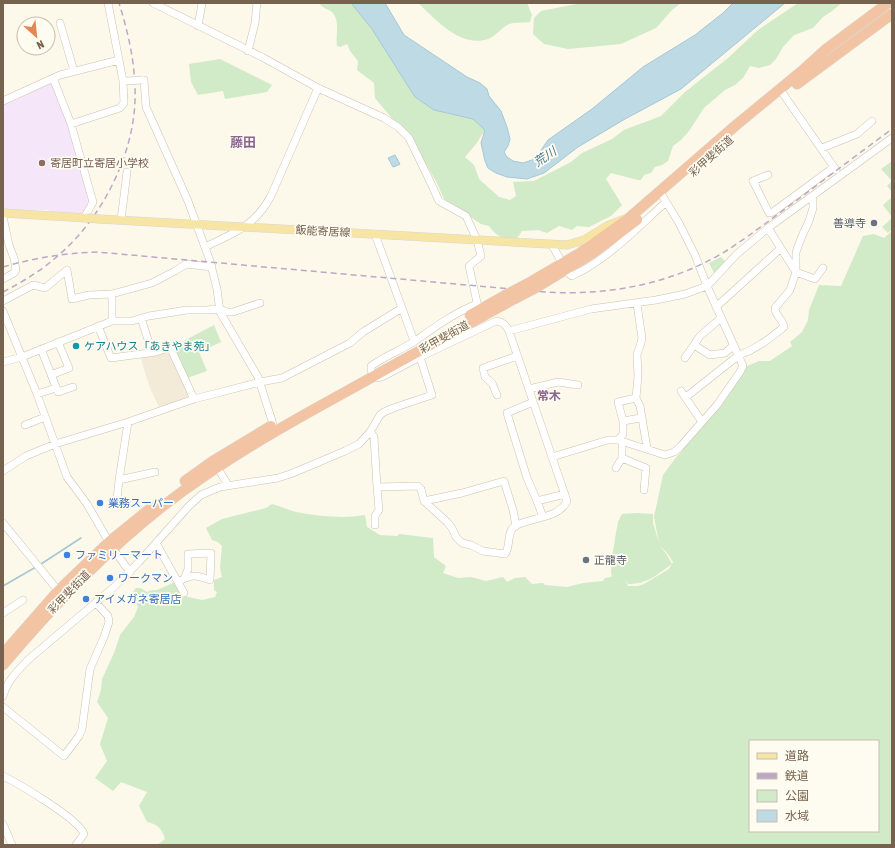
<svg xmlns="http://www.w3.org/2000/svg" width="895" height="848" font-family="'Asap Condensed','Noto Sans JP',sans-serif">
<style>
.residential{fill:#f3ebd8}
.education{fill:#f5e6f9}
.green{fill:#d1eac8;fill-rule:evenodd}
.water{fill:#bedae5;stroke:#a5c7d7}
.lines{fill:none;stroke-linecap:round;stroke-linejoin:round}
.stream{stroke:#a5c7d7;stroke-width:1.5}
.minor-casing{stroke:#cec1b0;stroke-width:8}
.major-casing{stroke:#dbd6d1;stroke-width:9}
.highway-casing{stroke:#dbd6d1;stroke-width:11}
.minor{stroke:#fff;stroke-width:7}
.major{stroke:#f7e5a5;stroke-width:8}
.highway{stroke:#f3c4a3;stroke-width:10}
.rail{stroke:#bda7c6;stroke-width:1.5;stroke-dasharray:6 4;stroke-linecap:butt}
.minor-bridge-casing{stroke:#cec1b0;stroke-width:8;stroke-linecap:butt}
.major-bridge-casing{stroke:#dbd6d1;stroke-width:9;stroke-linecap:butt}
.highway-bridge-casing{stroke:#dbd6d1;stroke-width:11;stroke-linecap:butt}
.minor-bridge{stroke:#fff;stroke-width:7}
.major-bridge{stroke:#f7e5a5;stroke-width:8}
.highway-bridge{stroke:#f3c4a3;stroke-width:10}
.education-dot{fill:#8d6e63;stroke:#fefbf0;stroke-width:1.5}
.worship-dot{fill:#6b7280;stroke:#fefbf0;stroke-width:1.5}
.culture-dot{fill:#0f9aa8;stroke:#fefbf0;stroke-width:1.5}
.shop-dot{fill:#3f7fe0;stroke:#fefbf0;stroke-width:1.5}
.labels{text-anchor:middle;stroke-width:3.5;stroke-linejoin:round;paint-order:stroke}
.street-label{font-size:11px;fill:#76624e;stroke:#fefbf0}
.education-label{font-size:11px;fill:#785e54;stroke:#fefbf0;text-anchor:start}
.worship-label{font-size:11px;fill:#5b616d;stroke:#fefbf0;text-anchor:end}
.culture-label{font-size:11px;fill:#0d838f;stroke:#fefbf0;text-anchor:start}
.shop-label{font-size:11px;fill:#366cbe;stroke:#fefbf0;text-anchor:start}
.water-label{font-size:12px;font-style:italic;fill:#4b798f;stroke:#fefbf0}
.neighbourhood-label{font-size:12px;font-weight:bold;fill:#8a6692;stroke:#fefbf0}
.quarter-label{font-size:13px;font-weight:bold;fill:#8a6692;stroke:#fefbf0}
</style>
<rect width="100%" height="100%" fill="#fcf8ea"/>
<path class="residential" d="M166,351L170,352L190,397L189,400L160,409L150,388L140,356Z"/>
<path class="education" d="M53,82L70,124L91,202L83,215L52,214L49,210H33L32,212L3,210V104L10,103Z"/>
<path class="green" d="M319,3H351L372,29L415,97L434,110L473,119L485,130L476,144L465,157L474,165L479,179L499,197L510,200L516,196L513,182L534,181L571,162L582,153L612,139L624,130L661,116L685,92L728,58L758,30L798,3H842L832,11L823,17L813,28L794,35L783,47L776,59L770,65L759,68L750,66L743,78L735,85L725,90L704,108L689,131L681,140L673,146L668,161L662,165L655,167L651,173L644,175L641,180H638L611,173L606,179L622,205L611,216L589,227L577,226L572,230L559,226L547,233L538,230L522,231L518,237L513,240C503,239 494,234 489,226L481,224L444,199L436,181L415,146L375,98L374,83L357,70L358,61L350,51L347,44L340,47L337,46C335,35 341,22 332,12C328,8 324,10 319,3Z
M418,3H527L532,15L530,22C524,23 514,22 509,24C501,28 496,36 488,39C461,48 436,20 418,3Z
M582,3H681L672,10L656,28L621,44L568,49L544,44L533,34L534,18L541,11Z
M220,59L272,85L267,92L225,99L223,91L198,95L191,82L189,64Z
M892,161V192L887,186L892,181L881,169Z
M892,197V217L883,205Z
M892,218V229L888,233L882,227Z
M892,231V845H157L165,839C162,828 157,824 147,822L139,806L147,792L121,782L113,791L95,778L107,761L100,744L108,718L97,702L101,690L102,679L114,653L120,635L134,617L138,607L136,602L132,599L133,592L136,588H141L147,592L152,590H157L175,582L183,596L202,600L215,597L217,592L214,590V580L222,577L220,568L222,546L218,542L212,540L206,528L222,519L266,508L272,504C280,506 288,510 296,512C318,516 343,519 365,515L367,527L380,535L397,536L399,534L433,538L434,557L446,566L443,573L458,578L471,577L486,581L503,577L507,582L515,578L525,577L532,584L543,583L545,585L567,587L583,583L603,581L605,578L611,577L612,575L611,574L612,557L616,533L618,522L622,514L637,513L653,514V523L659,543L654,517L663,475L674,460L711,417L745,367L759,361H770L792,346L790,342L802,332L808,320L809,310L819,285L841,286L863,236L874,234L884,238ZM659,545L668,554L673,562L669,569L644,584L638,586H628L625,579L628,584C648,584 656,575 672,564L667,555ZM750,741H878V831H750Z
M721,257L726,262L714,273L709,263Z
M214,325L221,342L199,352L207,371L187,378L172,347Z"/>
<path class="water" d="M351,3H385L404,35L467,77L480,83L487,89L489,96L501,111L507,127L510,139L508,146L504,152L507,157L513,161L523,163L535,159L548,140L592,109L643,67L695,35L723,13L733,3H785L681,89L625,119L578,147L544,173L527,179L507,177L496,173L488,168L485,161L481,143L485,130L473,119L434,110L415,97L372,29Z
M395,155L400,164L396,166L395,165L396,166L393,167L388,158Z"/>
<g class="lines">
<path class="stream" d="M41,564L81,538
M3,586L36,567"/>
<g class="minor-casing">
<path id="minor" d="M153,3L262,57L318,88L384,118L398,127L409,138L428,177L439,201L466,216L477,240L481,256L469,266L478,307
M60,23L74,71
M198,26L202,3
M248,51L255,23L257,3
M53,78L71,124L93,202L84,218
M142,80H144L146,107L188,201L210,261L217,289L220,312L258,377L273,424
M779,88L836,170
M3,101L60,75L119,60
M71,124L120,108L124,103L123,81L108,3
M822,148L857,134L872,121
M768,175L753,181L769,213L773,212L834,167
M813,196V208L809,221L802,236L796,252V272L815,279L823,268
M3,217L9,245L14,258L16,270L14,273L3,279
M121,220L127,172
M375,234L414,341
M552,245L561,261
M205,247C235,232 254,227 271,196L318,88
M568,273L572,276L574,275C609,258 637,228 666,202
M112,294V321
M3,301L33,285L45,288L67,270L72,299L89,295L112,294L152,283L175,271L186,264L212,267
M637,304L642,338L641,343L637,354L638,376L636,398L640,406L647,448
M716,307L780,249
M3,311L37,394L67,477L87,504L113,549L130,572
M141,318L152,352
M98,326L111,358L156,352L167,348L171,349L194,399
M509,331L591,309L656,300L685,294L707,286L737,254L768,228
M694,345L710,355L725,353L734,345
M41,349L58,392L73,387
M685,358L700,336L721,318
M3,362L22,357L112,321H132L149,316L187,310H206L220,309L227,312H233L260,303
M371,370V366C385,356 401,350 415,341C435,327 454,313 477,304
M51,375L69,368L58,342
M375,377L378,378L384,376L420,357
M529,389L558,382L578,385
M681,391L702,422
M37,394L56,388
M497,395L492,383L485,377L483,368L517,356
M686,397L739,355C757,349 770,338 784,327C783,319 775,316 775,308L790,290L796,272L768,228L892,138
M533,402L507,413L527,478L537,501
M623,421L641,418
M25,425L45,417
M618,440L623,434V421L618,402L636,398
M552,457L608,440H618L665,455L674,452L680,447L717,405L740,372L743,366L707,286L695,255L679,223L660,192
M622,458L646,468L644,490
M217,467L228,485
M616,468L622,458V442
M3,471L26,456L55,444L128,422L194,399L260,382L282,378L350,343L363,332L402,308
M119,480L155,472
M424,501L462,493L504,481L513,510L516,526
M122,506L117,499L119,480L128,422
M543,517L537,501L565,494
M3,523L61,594
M375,525V516L379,510L377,487
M156,543L184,593
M178,582C191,574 196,575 210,580L211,553L188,554V569L185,577
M3,613L23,600
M3,696C7,681 18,670 29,659L113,588L139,562L188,507L201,495L220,487L278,478L293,473L345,451L359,444L370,432L380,415L384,412L396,407L432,395L420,357L496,321C503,322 505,324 509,331L567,501C559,519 530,517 515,526C506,532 511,547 505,554L483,551L471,545L462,543L456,537L452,528L447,522L424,501L421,489L418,486L377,487L374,437L370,432
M3,707L64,756L79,736L82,729L90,669L104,637L109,622L108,616L96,603
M3,776C19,784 79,819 84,834L76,845
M3,824L12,845"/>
</g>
<g class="major-casing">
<path id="major" d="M3,213L87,218
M99,219L567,245L584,240L607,226L625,219"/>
</g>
<g class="highway-casing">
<path id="highway" d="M797,84L892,14
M527,284L580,253L629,218L735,126L803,70L825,50L888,3
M537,287L593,253L637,220
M470,315L504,296
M185,481L213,461L271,426
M3,654L58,591L109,542L152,507
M3,665C52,607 103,553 163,506C221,461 285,425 349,390C404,359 459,329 514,299"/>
</g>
<use href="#minor" class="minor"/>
<use href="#major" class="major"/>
<use href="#highway" class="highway"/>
<path class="rail" d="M3,267C34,258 65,253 97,252L545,292C608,296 672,284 726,251C751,235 775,216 800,198C830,175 861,152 892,129
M3,292C24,281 44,269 61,253C102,217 133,156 135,101C136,67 129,35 119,3"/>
<g class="minor-bridge-casing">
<path id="minor-bridge" d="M126,81L142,80"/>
</g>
<g class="major-bridge-casing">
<path id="major-bridge" d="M87,218L99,219"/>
</g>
<g class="highway-bridge-casing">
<path id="highway-bridge" d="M504,296L527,284
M514,299L537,287"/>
</g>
<use href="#minor-bridge" class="minor-bridge"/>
<use href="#major-bridge" class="major-bridge"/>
<use href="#highway-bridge" class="highway-bridge"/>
</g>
<circle class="education-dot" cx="42" cy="163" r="4"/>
<g class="worship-dot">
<circle cx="874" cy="223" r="4"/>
<circle cx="586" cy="560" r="4"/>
</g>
<circle class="culture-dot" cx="76" cy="346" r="4"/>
<g class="shop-dot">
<circle cx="100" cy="503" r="4"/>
<circle cx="67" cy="555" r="4"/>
<circle cx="110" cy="578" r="4"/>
<circle cx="86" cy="599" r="4"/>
</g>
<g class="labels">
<g class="street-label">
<text transform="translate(711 156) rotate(-42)" y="4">彩甲斐街道</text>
<text transform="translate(323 231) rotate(3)" y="4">飯能寄居線</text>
<text transform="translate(444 337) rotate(-29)" y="4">彩甲斐街道</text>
<text transform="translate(69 592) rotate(-46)" y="4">彩甲斐街道</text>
</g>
<g class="education-label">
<text x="50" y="167">寄居町立寄居小学校</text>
</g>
<g class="worship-label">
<text x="866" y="227">善導寺</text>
<text x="594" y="564" text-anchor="start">正龍寺</text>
</g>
<g class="culture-label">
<text x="84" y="350">ケアハウス「あきやま苑」</text>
</g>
<g class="shop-label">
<text x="108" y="507">業務スーパー</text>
<text x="75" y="559">ファミリーマート</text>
<text x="118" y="582">ワークマン</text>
<text x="94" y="603">アイメガネ寄居店</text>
</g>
<g class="water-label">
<text transform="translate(545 157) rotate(-34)" y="4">荒川</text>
</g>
<g class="neighbourhood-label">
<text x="549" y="400">常木</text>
</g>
<g class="quarter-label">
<text x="243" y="147">藤田</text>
</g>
</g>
<rect width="895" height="848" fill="none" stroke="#76624e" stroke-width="8"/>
<rect x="749" y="740" width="130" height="92" fill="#fefbf0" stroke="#c8beaf"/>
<rect x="757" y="753" width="20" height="6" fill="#f7e5a5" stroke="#c8beaf"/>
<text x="785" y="760" font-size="12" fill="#76624e">道路</text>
<rect x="757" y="773" width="20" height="6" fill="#bda7c6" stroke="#c8beaf"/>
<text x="785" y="780" font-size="12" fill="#76624e">鉄道</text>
<rect x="757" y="790" width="20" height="12" fill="#d1eac8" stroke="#c8beaf"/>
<text x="785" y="800" font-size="12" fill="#76624e">公園</text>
<rect x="757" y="810" width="20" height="12" fill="#bedae5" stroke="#c8beaf"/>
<text x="785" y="820" font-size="12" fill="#76624e">水域</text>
<g transform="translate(36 36) rotate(153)"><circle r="19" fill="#fefbf0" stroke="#c8beaf"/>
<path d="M0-3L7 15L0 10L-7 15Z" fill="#e08954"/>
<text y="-6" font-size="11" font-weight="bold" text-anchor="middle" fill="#76624e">N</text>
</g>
</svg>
